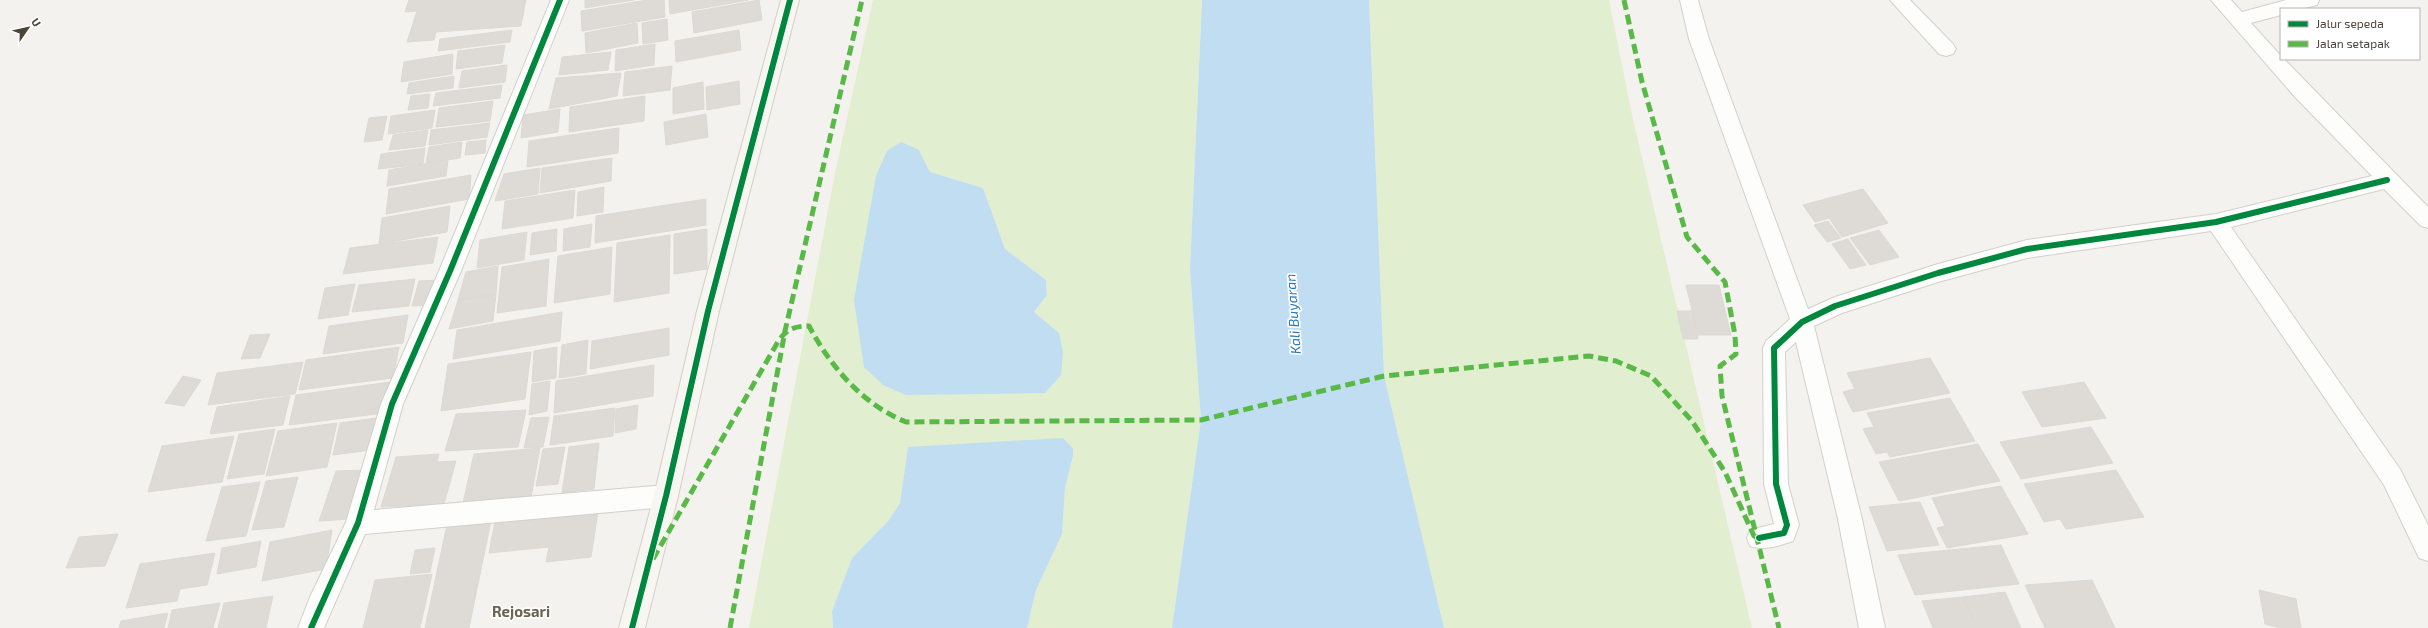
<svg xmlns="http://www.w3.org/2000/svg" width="2428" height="628" font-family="'Exo 2',sans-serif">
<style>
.green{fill:#e1eecf;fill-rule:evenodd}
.water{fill:#c0ddf1}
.building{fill:#dedbd6;stroke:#dcd9d4}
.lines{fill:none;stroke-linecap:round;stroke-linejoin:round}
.street-casing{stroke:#d2d0cb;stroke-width:2}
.secondary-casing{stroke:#d3cfc5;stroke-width:2}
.street{fill:#fdfdfc;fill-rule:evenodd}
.secondary{fill:#f7f6f1;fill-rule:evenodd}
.quiet{stroke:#58b947;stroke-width:5;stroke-dasharray:10 5;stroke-linecap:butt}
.cycleway-casing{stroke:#fff;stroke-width:8}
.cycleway{stroke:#00873e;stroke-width:6}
.labels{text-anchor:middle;stroke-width:3.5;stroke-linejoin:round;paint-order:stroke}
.water-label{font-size:14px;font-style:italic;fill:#2e7ab2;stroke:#fff}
.quarter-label{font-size:15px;font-weight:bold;fill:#6e6250;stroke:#fff}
</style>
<rect width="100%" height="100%" fill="#f4f2ee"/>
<path class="green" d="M873,0H1202L1190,269L1201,420L1172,628H1027L1036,590L1062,534L1065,488L1073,456L908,447L900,503L889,520L852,558L832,611L833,628H749L835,173ZM919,150L930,172L983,188L1005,249L1046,280L1047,295L1034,312L1059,333L854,300Z
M1369,0H1609L1632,115L1752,628H1444L1384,376Z"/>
<path class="water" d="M1202,0H1369L1384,376L1444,628H1172L1201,420L1190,269Z
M901,142L919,150L930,172L983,188L1005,249L1046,280L1047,295L1034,312L1059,333L1063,352L1061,375L1045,393L906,395L883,385L864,367L854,300L876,176L887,151Z
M1063,438L1073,448V456L1065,488L1062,534L1036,590L1027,628H833L832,611L852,558L889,520L900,503L908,447Z"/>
<path class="building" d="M409,0H526L521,26L436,32L434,40L407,42L417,11L405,12Z
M585,0H634L585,8Z
M647,0H664L665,17L582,31L581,11Z
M669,0H748L670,14Z
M759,0L762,20L694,33L692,12Z
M667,19L668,40L643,44L642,23Z
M637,23L638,43L586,53L585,33Z
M512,30L510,42L438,51L440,39Z
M739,30L741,50L676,62L675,41Z
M655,44L654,65L615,71L616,50Z
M505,45L502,63L456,69L458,51Z
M611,52L608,70L559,75L562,57Z
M453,54L452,74L401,82L404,62Z
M507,65L505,82L459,88L462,71Z
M672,66L670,90L623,96L625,72Z
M621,73L617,96L549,109L556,78Z
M454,76L453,88L407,94L409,83Z
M739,81L740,104L707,110L706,87Z
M703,82L704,109L673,114V88Z
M502,85L500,98L433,106L436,93Z
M430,94L428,108L408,110L411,96Z
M645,96L644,121L569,132L570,107Z
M493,101L490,121L436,127L439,108Z
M560,109L558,132L521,138L523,115Z
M435,110L432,128L388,134L391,116Z
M706,114L708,137L666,145L664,122Z
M387,116L382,140L364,142L369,118Z
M490,123L487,137L429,145L431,130Z
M619,128L618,153L527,167L529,141Z
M428,130L425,146L389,150L393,135Z
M486,140L485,153L465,155L467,142Z
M462,142L460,158L426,163L429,147Z
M425,148L423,164L378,169L381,154Z
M612,158L611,181L540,193L542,168Z
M448,160L446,176L387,186L389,170Z
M540,168L538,194L495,201L504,174Z
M471,175L469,199L386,214L389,189Z
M604,187L603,212L577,216L578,192Z
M1863,189L1888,223L1842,237L1829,218L1815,222L1803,205Z
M575,190L573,218L502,229L505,201Z
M706,199V225L595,243L596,216Z
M450,206L447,232L379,244L382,218Z
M1828,221L1841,238L1827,242L1814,225Z
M592,224L590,247L563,251L564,229Z
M557,229L556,251L530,255L532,233Z
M707,229V269L674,274V234Z
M1879,230L1899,257L1870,265L1850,238Z
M527,232L524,260L477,268L480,240Z
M670,235L669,293L614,302L617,243Z
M438,237L433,263L343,274L350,248Z
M1848,239L1866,265L1850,269L1832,244Z
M612,247L610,294L554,303L558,256Z
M549,259L546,306L497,313L502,267Z
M498,266L496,294L458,300L466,272Z
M415,279L409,306L352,312L359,285Z
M440,280L432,305L412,306L419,281Z
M355,284L348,315L318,319L325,288Z
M1686,285H1719L1731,335H1698Z
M496,294L493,321L449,329L458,300Z
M1677,311H1692L1698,339H1683Z
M562,312L560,341L453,359L457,330Z
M408,315L403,343L323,354L329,326Z
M669,328V355L590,369L592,341Z
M270,334L260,358L241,359L250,335Z
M588,340L586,374L559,378L562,345Z
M399,347L393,378L299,390L306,360Z
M557,347L556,378L532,382L534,351Z
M531,352L525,399L441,411L448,364Z
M1930,358L1950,393L1853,412L1843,392L1855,389L1847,373Z
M303,362L295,394L208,405L217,373Z
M654,365L653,396L554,413L556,381Z
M183,376L201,380L184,406L165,403Z
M550,381L547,411L529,415L532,384Z
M390,382L384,413L289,425L296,395Z
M2084,382L2106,418L2042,427L2022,392Z
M290,396L283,425L210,434L217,407Z
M1950,398L1975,441L1890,457L1887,452L1876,454L1863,429L1874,427L1867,413Z
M638,405L636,429L615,433L616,409Z
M615,408L613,436L550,445L554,416Z
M526,410L518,447L445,451L456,414Z
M384,417L378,449L333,455L340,423Z
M549,417L543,447L524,448L531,418Z
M337,423L327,467L266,476L278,431Z
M2091,427L2113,463L2021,479L2000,442Z
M275,429L264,474L227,479L239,434Z
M234,436L222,482L148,492L162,446Z
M599,443L594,489L562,493L569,447Z
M1978,444L2000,481L1899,501L1879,462Z
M565,447L558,484L536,486L543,449Z
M540,448L531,497L463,503L474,454Z
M439,454L437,462L456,461L444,504L381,507L396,457Z
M369,470L352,519L319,521L336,471Z
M2116,470L2144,517L2066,529L2060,519L2044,522L2024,484Z
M298,477L284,527L252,530L266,481Z
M260,482L246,536L206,541L222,487Z
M2001,486L2028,534L1947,548L1937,528L1945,526L1932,498Z
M1920,502L1939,545L1887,551L1869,507Z
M599,506L591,557L546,562L549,547L489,553L496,516Z
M492,516L469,628H425L448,520Z
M332,530L326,569L262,581L270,542Z
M118,534L105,566L66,568L79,537Z
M261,541L256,567L217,574L222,548Z
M2001,545L2019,584L1915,595L1898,555Z
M435,548L430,572L410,574L415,550Z
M215,553L207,585L180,589L177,601L126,608L140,564Z
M432,574L420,628H363L375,580Z
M2092,580L2115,628H2045L2025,585Z
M2259,590L2296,599L2301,628H2280L2265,624Z
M2005,592L2021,628H1977L1963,597Z
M273,596L266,628H218L224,603Z
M1963,597L1977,628H1933L1922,601Z
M220,603L213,628H168L172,610Z
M168,613L164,628H119L121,621Z"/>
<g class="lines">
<g class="street-casing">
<path id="street" d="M551,0H569L461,271L403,404L374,510L666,485L674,488L678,496L674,504L666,507L365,534L324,628H298L310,597L346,522L381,404L439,271Z
M1680,0H1698L1709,39L1808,309L1835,297L1938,264L2027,240L2216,214L2372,176L2295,97L2211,0H2231L2242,12L2286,0H2319L2317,5L2301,9H2281V15L2251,23L2281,56V59H2284L2428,207V228L2421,226L2384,189L2231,227L2400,469L2428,525V561L2419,558L2384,485L2211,231L2027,258L1938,282L1842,313L1814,326L1862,519L1885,628H1859L1838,519L1796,342L1785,352L1788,484L1799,525L1793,541C1779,546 1764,551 1750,546L1747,538L1750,530L1774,524L1764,484L1763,348L1766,341L1790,319L1689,39Z
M1890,0H1910L1953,44L1956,49L1953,54L1946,56L1939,54Z"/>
</g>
<g class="secondary-casing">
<path id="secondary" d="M781,0H799L719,311L678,496L645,628H619L654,496L697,311Z"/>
</g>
<use href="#street" class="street"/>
<use href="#secondary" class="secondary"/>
<path class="quiet" d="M1624,0L1642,82L1687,237L1725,282L1735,335L1736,354L1720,366L1722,396L1779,628
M653,559L779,340C787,329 795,326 809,326C831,367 862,404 906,422L1201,420L1384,376L1589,356L1616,361L1651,376L1692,421L1725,472L1754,536L1759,538
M730,628L785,331L862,0"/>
<g class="cycleway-casing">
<path id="cycleway" d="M1759,538L1784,533L1787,525L1776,484L1774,348L1802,322L1835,306L1938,273L2027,249L2216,222L2387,180
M311,628L358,523L392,404L450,271L560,0
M632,628L666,496L708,311L790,0"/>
</g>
<use href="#cycleway" class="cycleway"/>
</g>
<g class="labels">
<g class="water-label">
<text transform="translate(1293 314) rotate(-94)" y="5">Kali Buyaran</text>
</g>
<g class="quarter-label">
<text x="521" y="617">Rejosari</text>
</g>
</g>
<rect x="2280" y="8" width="140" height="52" fill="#ffffff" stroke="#b7b4b0"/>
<rect x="2288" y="21" width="20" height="6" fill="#00873e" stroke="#b7b4b0"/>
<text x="2316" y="28" font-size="12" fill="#4b4439">Jalur sepeda</text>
<rect x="2288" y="41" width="20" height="6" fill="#58b947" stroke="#b7b4b0"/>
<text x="2316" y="48" font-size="12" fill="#4b4439">Jalan setapak</text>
<g transform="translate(28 28) rotate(56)" stroke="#ffffff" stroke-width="3" paint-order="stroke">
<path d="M0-3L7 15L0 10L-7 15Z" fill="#4b4439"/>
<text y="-6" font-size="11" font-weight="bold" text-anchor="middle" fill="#4b4439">U</text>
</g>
</svg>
